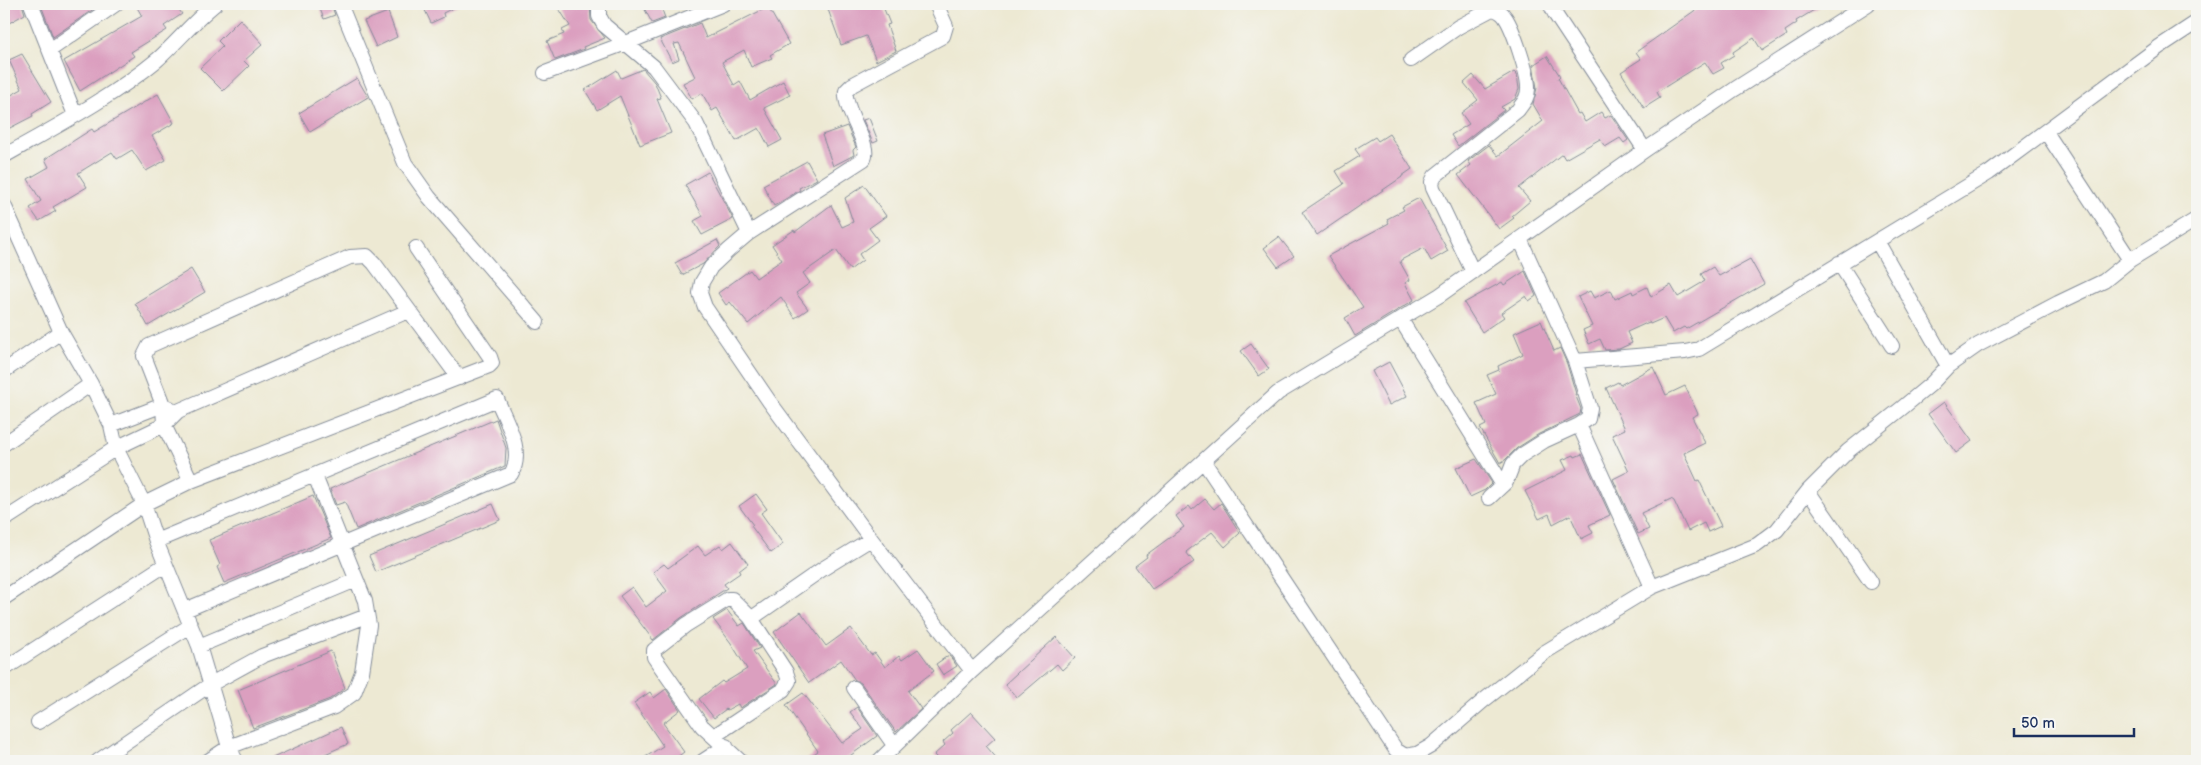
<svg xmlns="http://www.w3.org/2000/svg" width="2201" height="765" font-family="'Balsamiq Sans',sans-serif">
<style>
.building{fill:#db9fbf}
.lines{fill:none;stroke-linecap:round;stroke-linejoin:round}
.street-casing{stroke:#848c98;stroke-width:16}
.street{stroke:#fff;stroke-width:14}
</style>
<rect width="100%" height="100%" fill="#f6f6f2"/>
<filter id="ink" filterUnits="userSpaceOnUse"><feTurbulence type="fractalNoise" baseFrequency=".02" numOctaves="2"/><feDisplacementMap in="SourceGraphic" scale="10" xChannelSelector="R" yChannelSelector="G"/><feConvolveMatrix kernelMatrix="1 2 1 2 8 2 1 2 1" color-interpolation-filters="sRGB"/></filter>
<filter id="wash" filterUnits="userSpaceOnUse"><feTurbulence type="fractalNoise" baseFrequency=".0096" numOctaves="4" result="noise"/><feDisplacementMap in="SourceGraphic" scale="20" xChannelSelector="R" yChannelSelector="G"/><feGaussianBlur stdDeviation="1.12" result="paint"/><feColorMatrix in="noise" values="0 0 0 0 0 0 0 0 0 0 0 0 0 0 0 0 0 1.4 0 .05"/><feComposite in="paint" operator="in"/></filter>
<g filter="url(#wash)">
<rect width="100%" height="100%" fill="#ede9d3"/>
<g id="blocks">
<path class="building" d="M4,4H22L25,14L9,23L4,15Z
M45,4H97L98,6L53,37L41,5Z
M135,4H175L182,14L164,26L167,30L131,52L134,56L80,91L64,61L142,16Z
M318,4H331L335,15L324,19Z
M422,4H461L443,13L444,17L431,23Z
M556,4H590L591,20L605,38L583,47L584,49L555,60L547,41L564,34L562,30L570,26Z
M642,4H660L665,18L652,23Z
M826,4H882L890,24L887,25L896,51L876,61L866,36L841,45Z
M1704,4H1743L1746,9L1754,4H1824L1796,21L1797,23L1785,31L1787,35L1762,51L1754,38L1733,52L1734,55L1721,63L1724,68L1713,74L1705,62L1657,92L1660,98L1644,108L1621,72L1641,59L1636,52Z
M768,7L789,44L770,55L772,58L751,67L744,50L722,62L734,85L740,81L750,100L783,81L790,95L764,108L782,140L769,147L759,128L736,141L717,108L712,111L702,93L692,99L683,83L695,77L679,43L674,44L679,59L672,62L660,39L700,23L706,38Z
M388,12L397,37L376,47L364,21Z
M240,19L263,44L244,61L249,66L223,91L200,68L223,46L218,41Z
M22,54L51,102L32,114L33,116L4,131V99L22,89L9,60Z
M1547,56L1560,76L1558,78L1578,114L1580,113L1585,122L1601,112L1605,118L1611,115L1628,140L1624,143L1620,138L1605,147L1600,139L1565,159L1562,154L1519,188L1530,201L1512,216L1514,218L1499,229L1458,175L1471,165L1468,161L1489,145L1498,156L1543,121L1533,104L1537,88L1533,65Z
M643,69L655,83L661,98L657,99L671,133L640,145L620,96L597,110L585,90L617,70L621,78Z
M1514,72L1517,75L1519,89L1515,99L1501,107L1504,110L1458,146L1451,135L1469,124L1461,113L1478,100L1464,83L1473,75L1485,89Z
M357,78L368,97L310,132L299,113Z
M158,94L174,123L152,136L166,160L146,171L132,150L117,159L112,152L78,173L87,187L53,207L56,211L39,221L30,208L41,201L28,179L49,167L45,159L92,129L94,132Z
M869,118L878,141L873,143L863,120Z
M847,126L856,147L853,150L854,155L833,166L822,135Z
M1389,134L1412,169L1402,176V177L1317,235L1302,212L1344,184L1336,171L1360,156L1355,149L1375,137L1378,141Z
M807,161L817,179L799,188L800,190L774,206L763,185Z
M708,172L733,219L702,235L694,221L703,216L685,185Z
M864,185L886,216L869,228L878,240L859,254L863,260L850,270L836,250L803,273L810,283L796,293L808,309L795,318L781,297L748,324L730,302L726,305L718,293L750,270L756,278L782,260L772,245L794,230L795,232L831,205L842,227L853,222L845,198Z
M1419,198L1448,251L1431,261L1424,248L1401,260L1400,262L1410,280L1405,283L1414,300L1355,336L1345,318L1363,307L1328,256L1389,223L1387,219L1404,210L1402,207Z
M1279,237L1294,256L1278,267L1264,248Z
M717,240L720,246L703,264L682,275L675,263Z
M1750,259L1764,284L1686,329L1684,327L1673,333L1664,318L1650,324L1649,322L1627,332L1632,343L1619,349L1605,350L1600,339L1589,344L1583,330L1592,326L1578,297L1590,291L1594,298L1611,290L1615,299L1632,291L1633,294L1647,287L1651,297L1671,285L1678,297L1705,281L1701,274L1713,267L1719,276Z
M191,269L205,292L148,326L135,303Z
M1525,271L1536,296L1529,301L1526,296L1501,313L1504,317L1482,332L1464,303L1502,282L1504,285Z
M1541,321L1554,351L1560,348L1567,364L1576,394H1575L1581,409L1580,414L1539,434L1517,448L1505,460L1500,463L1480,428L1486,425L1476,403L1496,394L1487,375L1499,370L1498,366L1523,354L1514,333Z
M1251,344L1269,369L1259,376L1241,351Z
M1389,362L1407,396L1389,405L1372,371Z
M1653,367L1666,395L1685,386L1698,414L1692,417L1705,443L1684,453L1697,481L1699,480L1721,526L1708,532L1704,523L1688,531L1674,501L1671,499L1641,513L1649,529L1638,534L1613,479L1629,471L1612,435L1625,429L1606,388L1618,382L1620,385Z
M1944,402L1972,441L1956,453L1928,414Z
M496,419L506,448L505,466L356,529L345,502L336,505L330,489Z
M1582,454L1610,515L1589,525L1593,533L1581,539L1570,515L1553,524L1549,514L1539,519L1525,491L1567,470L1562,460L1574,455L1575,457Z
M1476,459L1492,483L1485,490L1470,497L1456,468Z
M756,494L767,509L761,513L783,544L771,553L751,526L753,525L739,506Z
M313,496L331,538L224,583L217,567L220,565L209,540Z
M1205,499L1214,509L1221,503L1240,533L1225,547L1212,532L1186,552L1194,562L1152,589L1135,566L1147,557L1146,555L1184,527L1176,516L1189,506L1192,510Z
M493,504L500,520L376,572L369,556Z
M732,542L748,564L739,571L740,573L724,584L727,588L681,618L653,640L620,596L632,587L646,607L667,591L653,572L664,564L668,568L698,546L705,555L720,545L723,549Z
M727,610L739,626L744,623L760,648L753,651L777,684L740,708L738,704L727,710L726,709L714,718L699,699L722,681L724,683L747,669L731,643L713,619Z
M801,612L826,646L851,628L871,655L875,653L885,667L899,656L902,660L918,649L934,671L908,691L921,709L896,732L861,683L855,680L841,660L809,683L774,632Z
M1056,637L1075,658L1062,670L1057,664L1017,698L1005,684Z
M331,651L345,688L330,699L253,728L238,690Z
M949,655L957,666L943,675L936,664Z
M666,689L680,710L663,723L684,752L672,761H639L663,746L634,703L650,692L654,698Z
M803,693L842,743L863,729L850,712L857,707L877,736L843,761H804L818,751L786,705Z
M971,712L995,738L986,746L999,761H940L934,755L945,745L943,742L953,733L951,730Z
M341,727L348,744L309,761H266Z"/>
</g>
</g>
<g filter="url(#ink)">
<use href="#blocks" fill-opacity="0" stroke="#848c98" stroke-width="1"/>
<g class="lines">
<g class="street-casing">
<path id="street" d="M31,4L75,115
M340,4L405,163L429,197L537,322
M599,4V16L604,25L654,67L696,123L749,233
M936,4L946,26L943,36L852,85L846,91C843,110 872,145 864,159L749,233L729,250L711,267L702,282L700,293L705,307L769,401L871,539L972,671
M1550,4L1555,14L1645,150
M50,50L116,4
M1411,60L1458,27L1492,9C1498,10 1502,12 1505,17C1513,28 1529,76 1528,89C1528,98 1523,103 1518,110L1435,176L1432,182L1433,188L1473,272
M545,73L626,43L723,4
M2046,132L2130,260L2197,219
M4,156C55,127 111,98 157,60C177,42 194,21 215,4
M4,205L61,332L91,384L111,425L116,448L144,504L156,541L199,646L229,747L236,761
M1520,239L1575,361
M1877,241L1948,366
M1839,263L1892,346
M1401,320L1503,485
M4,371L61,332
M111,425L163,405L170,408
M1579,425L1652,587
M4,444L91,384
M1204,462L1396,750L1405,756L1417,754L1431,746L1483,701L1545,652L1652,587L1757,545L1777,530L1808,491L1848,451L1902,408L1931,384L1948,366L1978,345L2058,303L2104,281L2130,260
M191,481L164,425L163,405L144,356L149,346L350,257L367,256L374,263L459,378
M1808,491L1871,582
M1489,498L1506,482L1513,464L1522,455L1544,441L1579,425L1588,419L1590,408L1575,361L1685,352L1699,349L1989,173L2159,47L2197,22
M4,520L116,448L164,425L178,411L408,311
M156,541L497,399C506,422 525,451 511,474L185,610
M4,598L144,504L191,481L489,366L492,363L490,357L416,248
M199,646L356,580
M4,669L165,565
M854,688L894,745
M38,722L190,626
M714,736L783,690L789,681L786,672L750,617
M98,761L211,684L262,656L367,616
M208,761L229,747L334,707L354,693L362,672L369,625L365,601L315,476
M703,761L726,746
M740,761L702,726L654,657V650L686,625L728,599H732L750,617L755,616L824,568L871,539
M879,761L972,671L1278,393L1440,295L1645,150L1735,89L1868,4"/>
</g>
<use href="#street" class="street"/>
</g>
</g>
<rect width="2201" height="765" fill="none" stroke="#f6f6f2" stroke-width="20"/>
<path d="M2014 728v8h120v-8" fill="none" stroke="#1b2f5e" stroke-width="2.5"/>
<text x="2021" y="728" font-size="15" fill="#1b2f5e" stroke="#f6f6f2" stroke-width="4" paint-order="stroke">50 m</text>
</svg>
